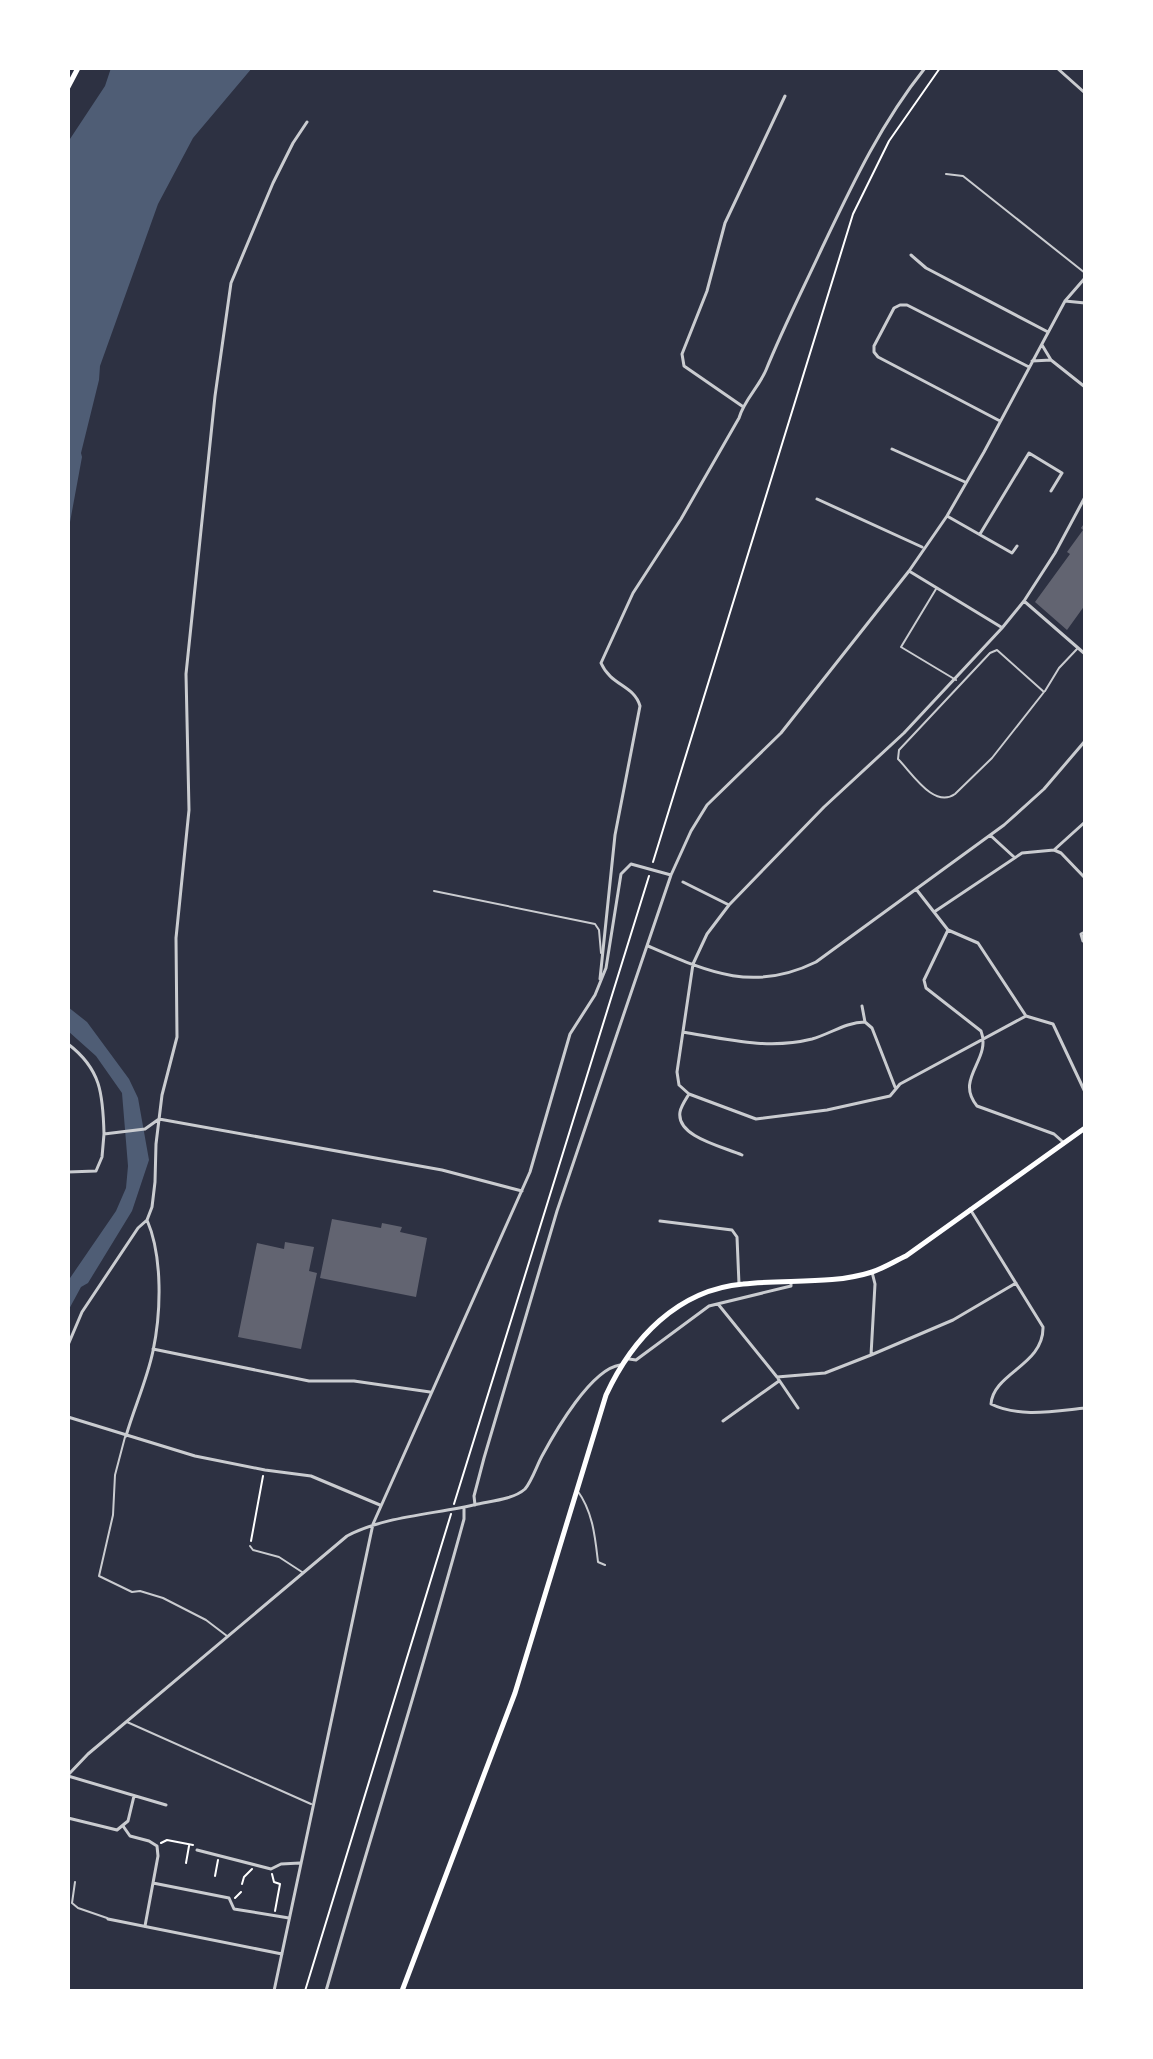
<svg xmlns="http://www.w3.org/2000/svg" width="1153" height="2059" font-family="'Work Sans',sans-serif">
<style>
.water{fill:#4f5d75}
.building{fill:#626471}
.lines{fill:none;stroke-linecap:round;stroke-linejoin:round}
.path{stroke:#fff;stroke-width:2}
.service{stroke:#caccd0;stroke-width:2}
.pedestrian{stroke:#caccd0;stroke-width:3}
.minor{stroke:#caccd0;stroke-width:3}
.primary{stroke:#fff;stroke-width:5}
</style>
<rect width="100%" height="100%" fill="#2d3142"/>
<path class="water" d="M111,68H252L193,138L158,204L100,366L99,380L81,453L82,457L68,533V142L105,86Z
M68,1007L87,1022L129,1079L138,1098L149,1160L132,1211L88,1283L81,1287L68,1311V1281L116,1211L126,1188L128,1166L122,1093L96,1056L68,1031Z"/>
<path class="building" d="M1085,522V605L1067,630L1035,602L1070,554L1067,552L1083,530L1081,528Z
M332,1219L381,1228L382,1223L402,1227L400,1232L427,1238L416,1297L320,1278Z
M285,1242L314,1247L309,1271L317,1273L301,1349L238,1337L257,1243L284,1249Z"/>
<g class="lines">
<path class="path" d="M653,862L853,214L889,141L940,68
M454,1504L649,876
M251,1541L263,1476
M161,1843L167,1840L193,1845
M186,1863L189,1846
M272,1874L274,1882L280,1884L275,1911
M215,1876L218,1860
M242,1884L244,1877L252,1869
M235,1898L241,1892
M305,1991L451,1514"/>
<path class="service" d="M946,174L963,176L1085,273
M936,589L901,647L956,680
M997,650L1044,692L992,758L955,794C934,809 912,773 898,759L899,750L990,653Z
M1045,691L1059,668L1077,649
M434,891L595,924L599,930L601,953
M125,1437L115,1475L113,1515L99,1576L132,1592L140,1591L163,1598L206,1620L227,1636
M577,1490C593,1512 595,1536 598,1562L605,1565
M250,1546L253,1550L279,1557L302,1572
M127,1722L311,1804
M75,1882L72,1903L78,1908L107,1918"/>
<path class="pedestrian" d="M123,1826L130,1836L149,1841L157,1846L158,1856L145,1926
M153,1883L229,1898L234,1909L289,1918"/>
<path class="minor" d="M1057,68L1085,93
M911,255L926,268L1048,332
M1065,301L1085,303
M1051,360L1085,387
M1032,361L1051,360L1042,345
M742,406L684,366L682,354L707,291L725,223L785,96
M1000,421L878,357L874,352V346L894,308L900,305H907L1029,367
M892,449L965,482
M817,499L922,547
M947,516L1012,553L1017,546
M980,534L1029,453L1062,473L1051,491
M909,571L1001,627
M1024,601L1085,654
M990,835L1014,857
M1054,850L1061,853L1085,878
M683,882L729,905
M916,889L948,930L978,943L1026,1016L1053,1024L1085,1092
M934,912L1022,853L1054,850L1085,822
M948,930L924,980L926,988L981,1031C992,1060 954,1078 977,1106L1054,1134L1063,1142
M1083,941L1081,934L1085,932
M648,946C708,972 753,993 816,962L1004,825L1044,789L1085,741
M600,979L615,835L640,706C634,685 611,686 601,663L633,593L681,519L739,418C744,400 759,387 766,370C783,328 803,289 822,248C852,185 881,123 925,68
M862,1006L865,1022L872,1028L895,1087
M1026,1016L900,1084L890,1096L827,1110L756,1119L689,1094L679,1085L677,1072L693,964L707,934L729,905L824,807L904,733L1002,628L1024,601L1055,553L1085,497
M683,1032C726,1039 768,1050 812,1039C830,1034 846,1022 865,1022
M68,1044C101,1069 103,1094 104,1134
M689,1094C686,1099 681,1106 680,1112C676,1137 724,1147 742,1155
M159,1119L442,1170L522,1191
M68,1172L96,1171L102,1157L104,1134L145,1129L159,1119
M970,1209L1043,1327C1044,1365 993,1373 991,1404C1019,1418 1055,1411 1085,1408
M660,1221L732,1230L737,1237L739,1284
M718,1304L777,1377L798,1408
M68,1345L82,1312L138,1228L147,1220
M153,1349L309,1381H354L430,1392
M871,1355L875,1284L872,1272
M629,1359L636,1360L709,1306L791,1286V1281
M777,1377L825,1373L871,1355L953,1320L1016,1283
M68,1417L195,1456L265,1470L311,1476L380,1505
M723,1421L779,1381
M126,1436C134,1408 147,1380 153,1351C161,1313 163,1257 147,1220L152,1207L155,1182L156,1144L162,1095L177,1037L176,938L189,810L186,674L215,396L231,283L273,183L293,143L307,122
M475,1505L474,1496L484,1458L557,1211L671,875L691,831L707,805L781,733L909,571L947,516L984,452L1065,301L1085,278
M68,1775L88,1754L347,1536C384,1516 437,1514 478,1504C492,1501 514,1499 525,1489C532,1481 537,1465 542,1456C555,1432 591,1369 620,1365
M68,1776L166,1805
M68,1818L117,1830L128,1821L134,1796
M197,1850L271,1869L281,1864L300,1863
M108,1919L282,1954
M274,1991L373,1524L530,1172L570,1034L595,995L606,968L621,874L631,864L671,875
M326,1991C371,1834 421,1677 464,1519V1509"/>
<path class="primary" d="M68,87L78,68
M402,1991L515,1693L606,1395C632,1339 677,1290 743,1284C786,1279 831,1285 872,1272C884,1268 895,1261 906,1256L1085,1128"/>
</g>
<rect width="1153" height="2059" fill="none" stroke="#ffffff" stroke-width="140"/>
</svg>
